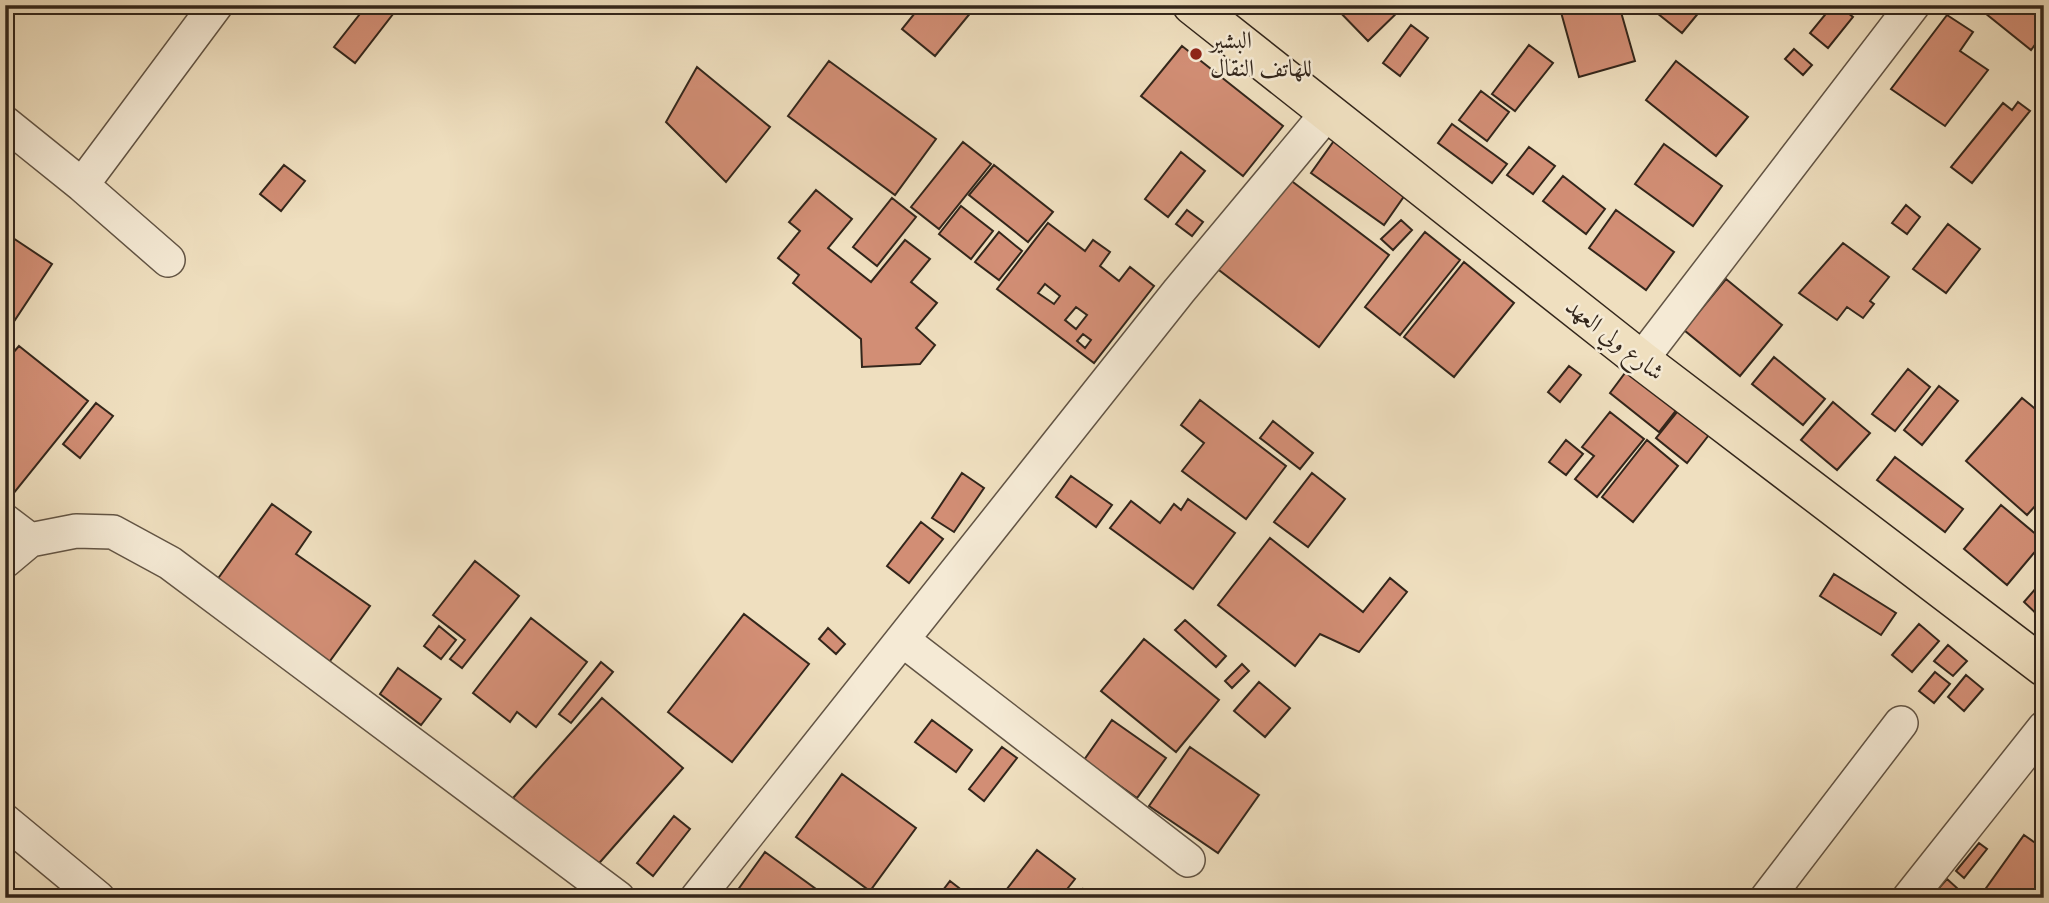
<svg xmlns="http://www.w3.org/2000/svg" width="2049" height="903" font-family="'IM FELL Double Pica',Amiri,serif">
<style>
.building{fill:#d28e75;stroke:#33261b;stroke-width:2;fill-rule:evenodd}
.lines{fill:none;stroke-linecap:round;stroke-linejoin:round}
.minor-casing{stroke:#625444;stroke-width:36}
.major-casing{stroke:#33261b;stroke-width:41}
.minor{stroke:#f5ead5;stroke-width:33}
.major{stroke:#efdfbf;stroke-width:38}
.poi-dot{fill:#8f2418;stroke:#f5ead5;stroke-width:2.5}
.labels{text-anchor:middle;stroke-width:5;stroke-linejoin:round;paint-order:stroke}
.poi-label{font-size:24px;fill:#33261b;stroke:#f5ead5;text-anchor:start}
.street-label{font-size:24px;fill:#33261b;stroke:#f5ead5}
</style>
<rect width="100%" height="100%" fill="#efdfbf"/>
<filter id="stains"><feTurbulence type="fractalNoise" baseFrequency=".00286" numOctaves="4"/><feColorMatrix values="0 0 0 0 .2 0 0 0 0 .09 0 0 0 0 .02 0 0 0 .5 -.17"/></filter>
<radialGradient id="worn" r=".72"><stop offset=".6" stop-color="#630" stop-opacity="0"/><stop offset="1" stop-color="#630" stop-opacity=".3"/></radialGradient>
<path class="building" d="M367,5H400L355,63L334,47Z
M916,5H977L935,56L902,29L919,8Z
M1333,5H1405L1368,41Z
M1559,5H1619L1635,61L1579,77Z
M1647,5H1705L1682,33Z
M1833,5H1838L1853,17L1828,48L1810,33Z
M1975,5H2044V33L2031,50Z
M1947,15L1973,32L1960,51L1988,70L1945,126L1891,89Z
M1411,25L1428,38L1400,76L1383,63Z
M1529,45L1553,63L1515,111L1492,94Z
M1182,46L1283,126L1243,176L1141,96Z
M1794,49L1812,65L1803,75L1785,59Z
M829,61L936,139L895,195L788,116Z
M1676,61L1748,117L1716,156L1646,100Z
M697,67L770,127L726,182L666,122Z
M1481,91L1509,112L1487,141L1459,120Z
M2018,102L2030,111L1972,183L1951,167L2003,103L2012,110Z
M1452,124L1507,164L1492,183L1438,143Z
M1341,131L1414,182L1384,225L1311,173Z
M963,142L991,164L939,229L911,207Z
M1664,144L1722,186L1693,226L1635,184Z
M1529,147L1555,166L1533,194L1507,175Z
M1181,152L1205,171L1168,217L1145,199Z
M284,165L305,181L281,211L260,194Z
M994,165L1053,212L1028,242L969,195Z
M1285,176L1389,255L1319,347L1215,267Z
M1563,176L1605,209L1586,234L1543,201Z
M816,190L852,219L828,248L871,282L905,240L930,259L911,282L937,303L916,328L935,345L920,364L862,367L861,339L793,283L799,275L778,258L800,231L789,222Z
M892,198L916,217L877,266L853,247Z
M1906,205L1920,217L1907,234L1892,223Z
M961,206L993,231L971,259L939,234Z
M1187,210L1203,222L1192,236L1176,224Z
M1616,210L1674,252L1646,290L1589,248Z
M1401,220L1412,230L1393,250L1381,239Z
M1048,223L1085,251L1093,240L1110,252L1100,266L1119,281L1130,267L1154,286L1094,363L997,289ZM1045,284L1060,296L1054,304L1038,293ZM1076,307L1087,315L1076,329L1065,320ZM1083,334L1091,340L1085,348L1077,341Z
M1948,224L1980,249L1946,293L1913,269Z
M999,232L1022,251L999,280L975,262Z
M1425,232L1460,260L1400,335L1365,307Z
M10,236L52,264L7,332L5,243Z
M1843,243L1889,277L1870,301L1874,304L1863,318L1847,307L1837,320L1799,293Z
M1464,262L1514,303L1454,377L1404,337Z
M1726,279L1782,325L1740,376L1684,330Z
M19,346L88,401L5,504V362Z
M1774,357L1825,399L1803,425L1752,384Z
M1631,365L1681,404L1659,432L1610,393Z
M1569,366L1581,375L1560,402L1548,392Z
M1908,369L1930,387L1895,431L1872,414Z
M1939,386L1958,401L1922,445L1904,430Z
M2022,398L2044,416V496L2027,515L1966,461Z
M1200,400L1286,466L1246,519L1182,471L1204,443L1181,425Z
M1833,402L1870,433L1837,470L1801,440Z
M96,403L113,416L80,458L63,444Z
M1681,407L1712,431L1687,463L1656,438Z
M1610,412L1644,439L1597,497L1575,479L1594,456L1582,447Z
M1273,421L1313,453L1300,469L1260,438Z
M1566,440L1583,454L1566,475L1549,462Z
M1647,440L1678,466L1633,522L1602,497Z
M1895,457L1963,509L1945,532L1877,480Z
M962,473L984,488L954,532L932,518Z
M1312,473L1345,499L1308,547L1274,522Z
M1071,476L1112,505L1096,527L1056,497Z
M1188,499L1235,533L1193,589L1110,528L1131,501L1160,523L1174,504L1181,510Z
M272,504L311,532L296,554L370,606L327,665L214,584Z
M2001,505L2044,541L2007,585L1964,549Z
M921,522L943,539L909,583L887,566Z
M1270,538L1363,612L1390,578L1407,592L1359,652L1320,634L1295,666L1218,605Z
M475,561L519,596L462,668L450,659L465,640L433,615Z
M1834,574L1896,613L1881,635L1820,596Z
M2037,587L2044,593L2043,620L2024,602Z
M744,614L809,664L732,762L668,712Z
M531,618L587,662L536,727L517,712L510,722L473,693Z
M1185,620L1226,656L1216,667L1175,630Z
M1919,624L1939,641L1912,672L1892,655Z
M439,626L456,640L441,659L424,646Z
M828,628L845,644L836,654L819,639Z
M1144,639L1219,700L1176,752L1101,691Z
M1948,645L1967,661L1953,676L1934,661Z
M601,662L613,672L571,723L559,714Z
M1242,664L1249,671L1232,688L1225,681Z
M398,668L441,699L421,725L380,694Z
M1935,672L1950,684L1934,703L1919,691Z
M1966,675L1983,689L1964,711L1948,697Z
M1259,682L1290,708L1265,737L1234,711Z
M602,698L683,768L594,869L513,798Z
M932,720L972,750L956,772L915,742Z
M1112,720L1166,758L1137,798L1084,760Z
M1002,747L1017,758L984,801L969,789Z
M1190,747L1259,795L1218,853L1149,806Z
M842,774L916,828L870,891L796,837Z
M674,816L690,829L653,876L637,863Z
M2024,835L2044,849V898H1979Z
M1979,843L1987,849L1964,878L1956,871Z
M1037,850L1075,879L1060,898H1000Z
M765,852L816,889L809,898H732Z
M1947,879L1957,888L1948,898H1930Z
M950,881L972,898H937Z
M1083,889L1095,898H1076Z"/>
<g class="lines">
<g class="minor-casing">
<path id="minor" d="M5,123L82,185L168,260
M82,185L216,5
M1641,360L1913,5
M5,521L30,540
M5,561L30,540L76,531L113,532L170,563L618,898
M904,641L1188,860
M5,821L98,898
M697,898L1179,291L1329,111
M1767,898L1901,723
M1909,898L2044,728"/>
</g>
<g class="major-casing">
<path id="major" d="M1192,5L1641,360L2044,667"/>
</g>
<use href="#minor" class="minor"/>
<use href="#major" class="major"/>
</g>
<circle class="poi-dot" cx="1196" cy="54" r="7"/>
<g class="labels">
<g class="poi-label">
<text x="1210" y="48">البشير<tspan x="1210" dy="28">للهاتف النقال</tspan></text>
</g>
<g class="street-label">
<text transform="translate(1615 339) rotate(38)" y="8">شارع ولي العهد</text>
</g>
</g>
<rect width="2049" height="903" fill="none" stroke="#efdfbf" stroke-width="28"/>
<rect x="7" y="7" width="2035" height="889" fill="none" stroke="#33261b" stroke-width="3.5"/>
<rect x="14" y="14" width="2021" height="875" fill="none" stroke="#33261b" stroke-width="2"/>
<rect width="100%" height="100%" filter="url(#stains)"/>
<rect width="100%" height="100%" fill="url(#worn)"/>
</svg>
